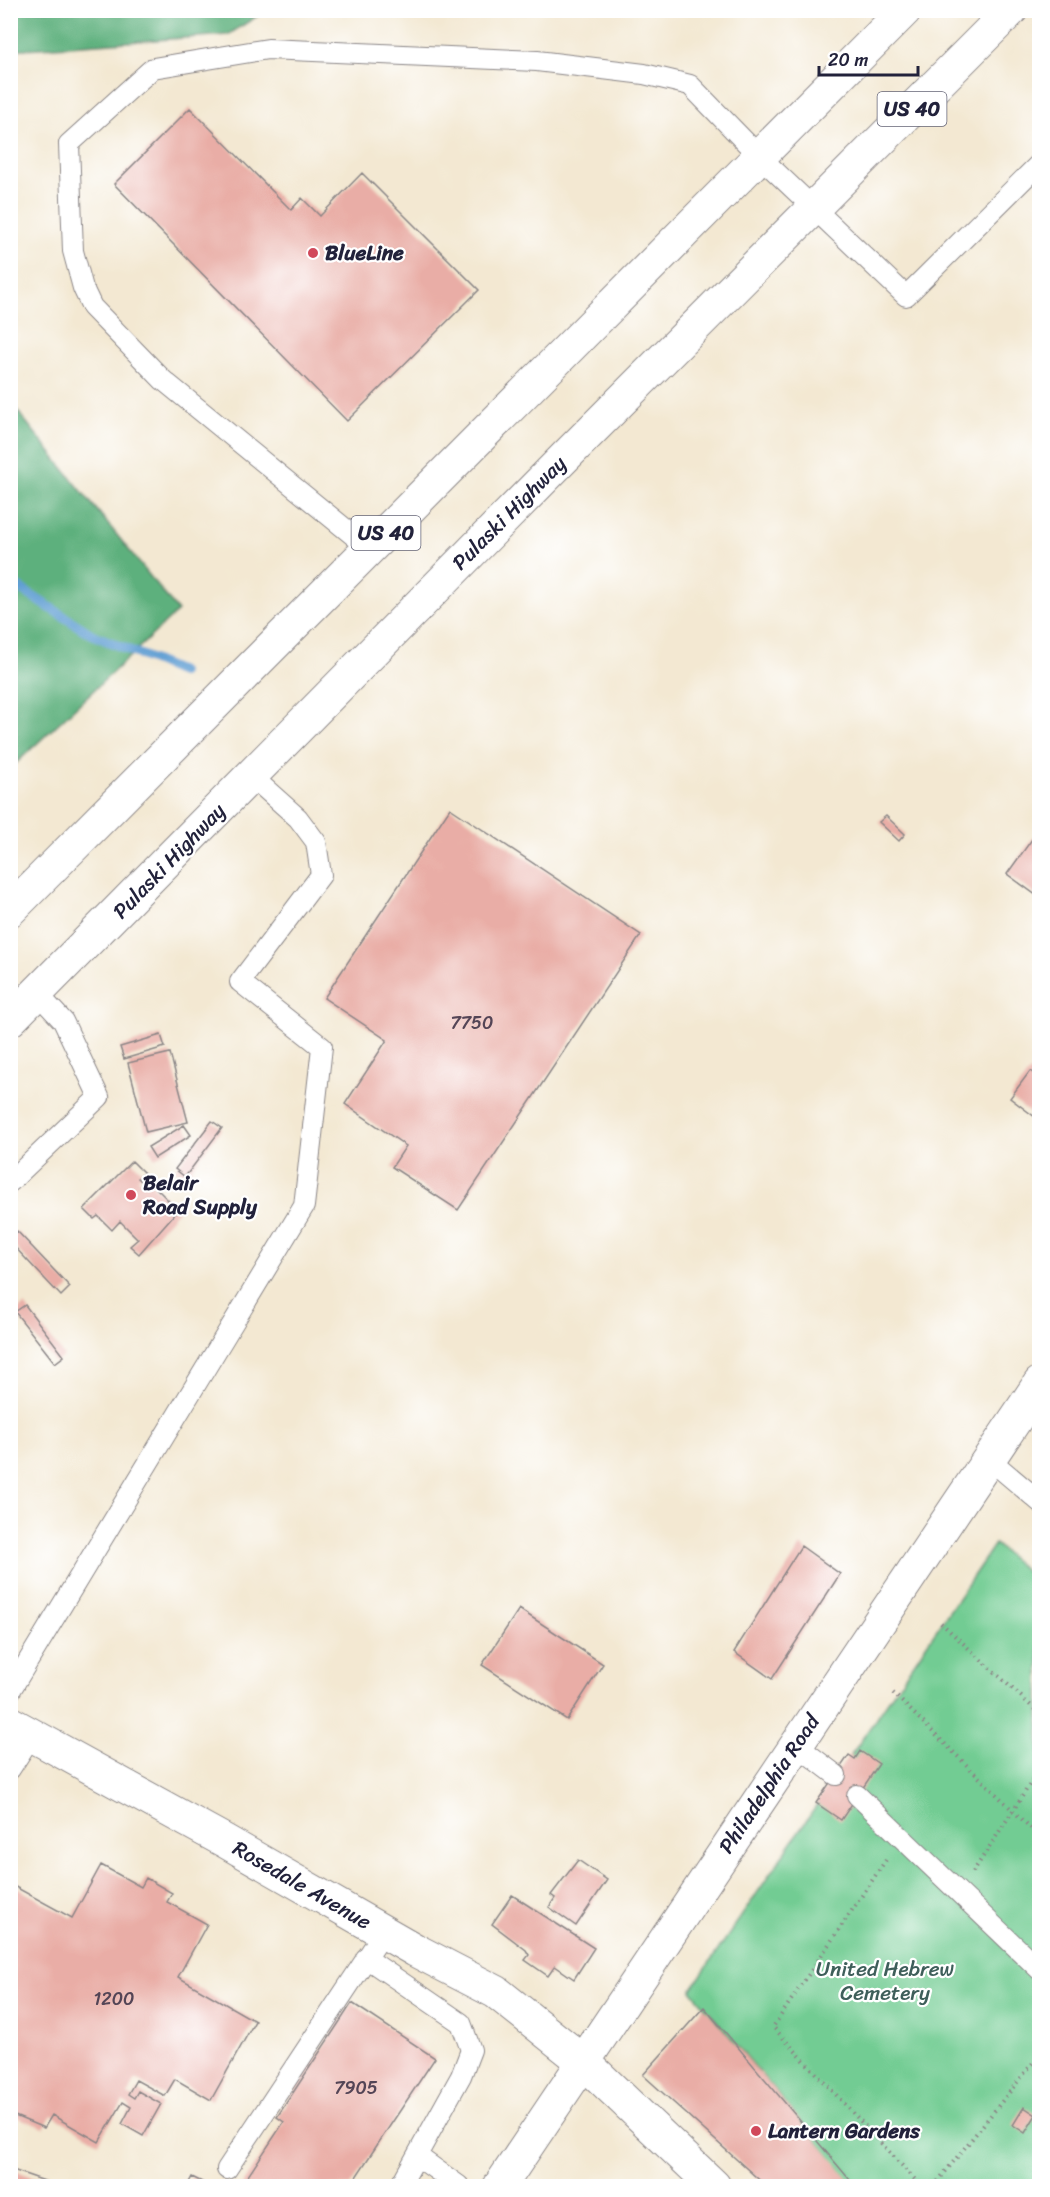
<svg xmlns="http://www.w3.org/2000/svg" width="1050" height="2197" font-family="Sriracha,sans-serif">
<style>
.green{fill:#72cc93;stroke:#4a7767;stroke-width:1.5}
.forest{fill:#5db07d;stroke:#40695c;stroke-width:1.5}
.lines{fill:none;stroke-linecap:round;stroke-linejoin:round}
.stream{stroke:#619fd3;stroke-width:10}
.building{fill:#e9ada6}
.service-casing{stroke:#8a8586;stroke-width:22}
.minor-casing{stroke:#8a8586;stroke-width:35}
.tertiary-casing{stroke:#8a8586;stroke-width:35}
.secondary-casing{stroke:#8a8586;stroke-width:35}
.trunk-casing{stroke:#8a8586;stroke-width:35}
.path{stroke:#8a8586;stroke-width:4;stroke-dasharray:1.5 4.5;stroke-linecap:butt}
.service{stroke:#fff;stroke-width:20}
.minor{stroke:#fff;stroke-width:33}
.tertiary{stroke:#fff;stroke-width:33}
.secondary{stroke:#fff;stroke-width:33}
.trunk{stroke:#fff;stroke-width:33}
.poi-dot{fill:#d1495b;stroke:#fff;stroke-width:2}
.labels{text-anchor:middle;stroke-width:4.5;stroke-linejoin:round;paint-order:stroke}
.number-label{font-size:18px;fill:#544556}
.shield{fill:#fff;stroke:#646476;stroke-width:1.5}
.shield-label{font-size:20px;font-weight:bold;fill:#22223b}
.poi-label{font-size:21px;font-weight:bold;fill:#22223b;stroke:#fff;text-anchor:start}
.street-label{font-size:21px;fill:#22223b;stroke:#fff}
.park-label{font-size:21px;fill:#3e5e5a;stroke:#fff}
</style>
<rect width="100%" height="100%" fill="#fff"/>
<filter id="ink" filterUnits="userSpaceOnUse"><feTurbulence type="fractalNoise" baseFrequency=".0167" numOctaves="2"/><feDisplacementMap in="SourceGraphic" scale="12" xChannelSelector="R" yChannelSelector="G"/><feConvolveMatrix kernelMatrix="1 2 1 2 8 2 1 2 1" color-interpolation-filters="sRGB"/></filter>
<filter id="wash" filterUnits="userSpaceOnUse"><feTurbulence type="fractalNoise" baseFrequency=".008" numOctaves="4" result="noise"/><feDisplacementMap in="SourceGraphic" scale="24" xChannelSelector="R" yChannelSelector="G"/><feGaussianBlur stdDeviation="1.35" result="paint"/><feColorMatrix in="noise" values="0 0 0 0 0 0 0 0 0 0 0 0 0 0 0 0 0 1.4 0 .05"/><feComposite in="paint" operator="in"/></filter>
<g filter="url(#wash)">
<rect width="100%" height="100%" fill="#f3e8d2"/>
<path class="green" d="M995,1544L1039,1583V2186H854L691,1990Z"/>
<path class="forest" d="M11,10H265V11L228,35L11,50Z
M11,403L178,611L11,768Z"/>
<g class="lines">
<path class="stream" d="M10,582L91,634L181,672"/>
</g>
<g id="blocks">
<path class="building" d="M190,108L291,210L302,198L320,216L362,173L479,290L347,421L114,184Z
M450,808L641,935L458,1210L392,1167L406,1146L345,1104L387,1040L324,998Z
M886,816L905,834L899,841L879,822Z
M1040,828V898L1007,874Z
M161,1035L165,1047L124,1059L120,1047Z
M170,1053L188,1122L146,1132L128,1063Z
M1030,1071L1040,1078V1111L1035,1117L1010,1098Z
M212,1121L222,1128L185,1177L175,1169Z
M184,1125L191,1135L155,1158L148,1147Z
M132,1161L144,1173L138,1178L142,1182L146,1178L178,1210L139,1254L130,1246L138,1239L120,1221L112,1230L98,1216L94,1219L84,1209Z
M17,1231L70,1287L61,1296L10,1242V1238Z
M25,1305L64,1356L55,1363L15,1312Z
M801,1546L840,1574L772,1679L734,1652Z
M519,1609L603,1664L567,1720L482,1665Z
M860,1751L879,1764L841,1820L816,1803L849,1755L855,1759Z
M578,1860L607,1880L576,1926L549,1907L555,1898L551,1895Z
M101,1865L141,1887L146,1878L172,1893L167,1902L207,1924L178,1977L255,2021L211,2100L175,2079L165,2096L136,2080L128,2094L134,2098L138,2091L161,2104L143,2136L122,2124L131,2107L123,2102L99,2142L52,2115L44,2128L10,2114V1884L72,1918Z
M512,1895L594,1948L574,1979L555,1966L548,1976L525,1960L529,1955L526,1950L492,1924Z
M352,2003L435,2058L350,2186H245L242,2185L284,2122L277,2117Z
M704,2007L855,2186H766L643,2075Z
M1024,2107L1036,2115L1025,2133L1013,2125Z
M10,2169L59,2186H10Z
M192,2177L210,2186H187Z"/>
</g>
</g>
<g filter="url(#ink)">
<use href="#blocks" fill-opacity="0" stroke="#8a8586" stroke-width="1.5"/>
<g class="lines">
<g class="service-casing">
<path id="service" d="M370,549L163,380L92,307L83,288L73,251L69,144L153,68L268,49L537,61L644,74L690,85L759,156L906,296L1040,163
M10,1182L99,1097L63,1021L37,993
M988,1458L1040,1502
M10,1691L304,1206L322,1047L240,982L321,875L316,842L298,818L251,776
M795,1744L836,1775
M10,1769L32,1735
M857,1795L1040,1970
M366,1958L461,2023L471,2050L461,2076L400,2186
M417,2156L459,2186
M227,2169L384,1932"/>
</g>
<g class="minor-casing">
<path id="minor" d="M10,1723L225,1841L415,1950L496,1992L584,2062"/>
</g>
<g class="tertiary-casing">
<path id="tertiary" d="M584,2062L714,2186"/>
</g>
<g class="secondary-casing">
<path id="secondary" d="M500,2186L1040,1383"/>
</g>
<g class="trunk-casing">
<path id="trunk" d="M10,910L905,10
M10,1020L565,457L1011,10"/>
</g>
<path class="path" d="M941,1623L1040,1714
M893,1693L1040,1837
M886,1860L773,2027L921,2186
M973,1872L1040,1769
M934,2186L1040,2054"/>
<use href="#service" class="service"/>
<use href="#minor" class="minor"/>
<use href="#tertiary" class="tertiary"/>
<use href="#secondary" class="secondary"/>
<use href="#trunk" class="trunk"/>
</g>
</g>
<g class="poi-dot">
<circle cx="313" cy="253" r="6"/>
<circle cx="131" cy="1195" r="6"/>
<circle cx="756" cy="2131" r="6"/>
</g>
<g class="labels">
<g class="number-label">
<text x="472" y="1029">7750</text>
<text x="114" y="2005">1200</text>
<text x="356" y="2094">7905</text>
</g>
<g class="shield">
<rect x="877.5" y="92" width="69" height="34" rx="4.5"/>
<rect x="351.5" y="516" width="69" height="34" rx="4.5"/>
</g>
<g class="shield-label">
<text x="912" y="116">US 40</text>
<text x="386" y="540">US 40</text>
</g>
<g class="poi-label">
<text x="325" y="260">BlueLine</text>
<text x="143" y="1190">Belair<tspan x="143" dy="24">Road Supply</tspan></text>
<text x="768" y="2138">Lantern Gardens</text>
</g>
<g class="street-label">
<text transform="translate(509 513) rotate(-45)" y="7">Pulaski Highway</text>
<text transform="translate(169 861) rotate(-46)" y="7">Pulaski Highway</text>
<text transform="translate(769 1784) rotate(-56)" y="7">Philadelphia Road</text>
<text transform="translate(302 1885) rotate(30)" y="7">Rosedale Avenue</text>
</g>
<g class="park-label">
<text x="885" y="1976">United Hebrew<tspan x="885" dy="24">Cemetery</tspan></text>
</g>
</g>
<rect width="1050" height="2197" fill="none" stroke="#fff" stroke-width="36"/>
<path d="M819 66v9h99v-9" fill="none" stroke="#22223b" stroke-width="3"/>
<text x="828" y="66" font-size="18" fill="#22223b" stroke="#ffffff" stroke-width="4.5" paint-order="stroke">20 m</text>
</svg>
